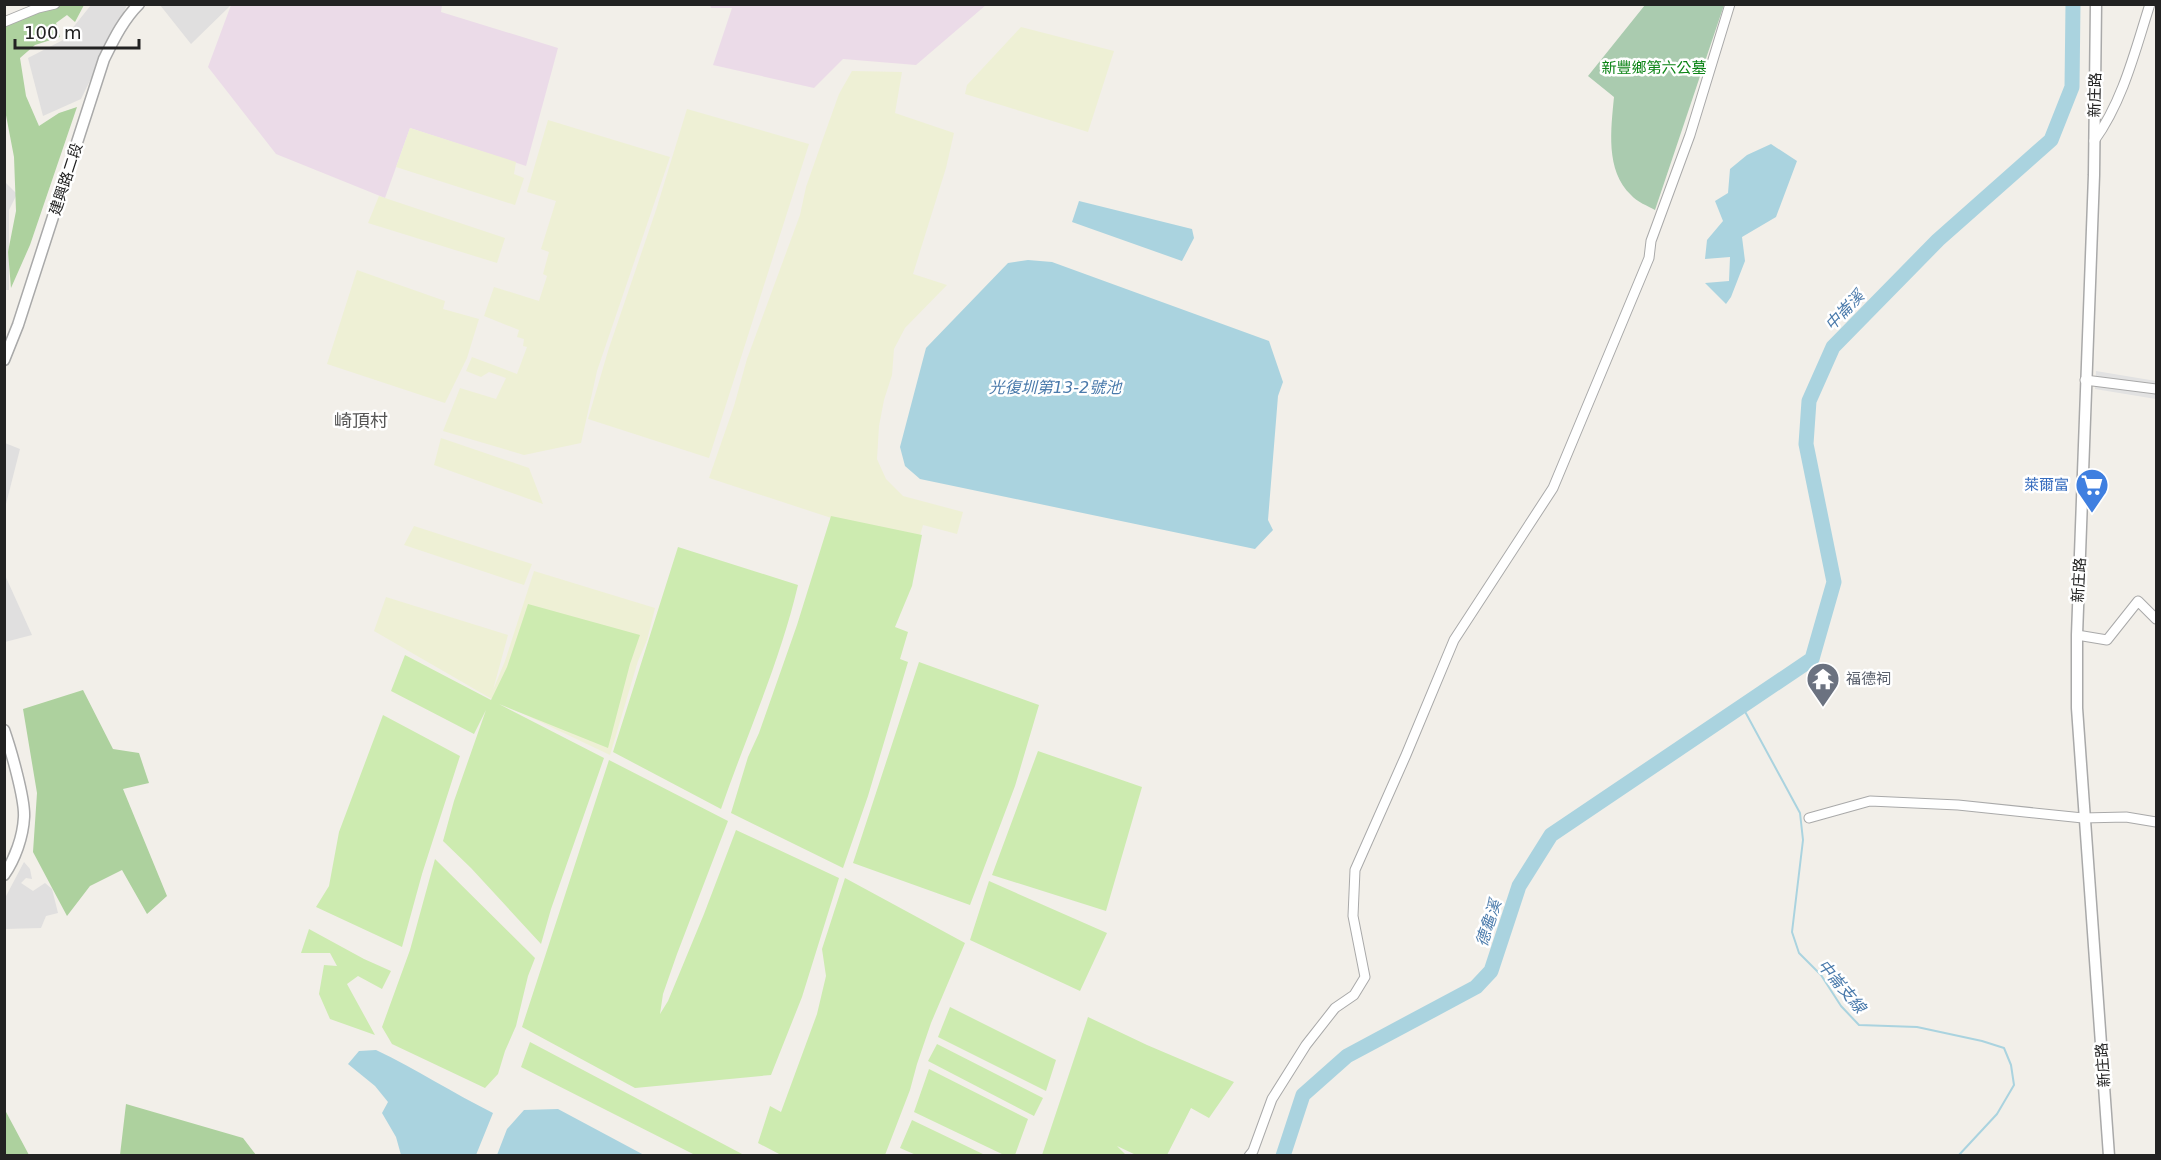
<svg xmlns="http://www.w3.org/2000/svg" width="2161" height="1160" font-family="'DejaVu Sans','Noto Sans TC',sans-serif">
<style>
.residential{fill:#e0dfdf}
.industrial{fill:#ebdbe8}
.farmland{fill:#eef0d5}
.grass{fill:#cdebb0}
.forest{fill:#add19e}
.cemetery{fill:#aacbaf}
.parking{fill:#e2e2e2}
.water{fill:#aad3df}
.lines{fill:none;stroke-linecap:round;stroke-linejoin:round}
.stream{stroke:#aad3df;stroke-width:2}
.river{stroke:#aad3df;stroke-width:15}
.minor-casing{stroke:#a9a9a9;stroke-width:11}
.tertiary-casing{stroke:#a9a9a9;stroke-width:13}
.minor{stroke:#fff;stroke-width:9}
.tertiary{stroke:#fff;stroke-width:10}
.labels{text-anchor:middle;stroke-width:5;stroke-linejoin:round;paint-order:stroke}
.park-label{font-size:15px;fill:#0c8416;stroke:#fff}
.street-label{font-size:15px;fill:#222;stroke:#fff}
.shop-label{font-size:15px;fill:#366cbe;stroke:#fff;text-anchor:end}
.worship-label{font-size:15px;fill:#5b616d;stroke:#fff;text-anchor:start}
.water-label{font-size:16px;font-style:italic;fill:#4a7aab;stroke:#fff}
.quarter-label{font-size:18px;fill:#555;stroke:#fff}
</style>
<rect width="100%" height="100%" fill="#f2efe9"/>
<path class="residential" d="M96,4L127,5L81,99L43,116L28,58L63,40L91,5Z
M160,5H231L191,44Z
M4,181L17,194L9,210V290H5Z
M5,443L20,449L5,508L4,443Z
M4,573L32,635L5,642H4Z
M24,862L30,869L32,879L26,878L21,883L33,891L45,883L52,889L58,913L46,916L41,928L5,929V898Z"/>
<path class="industrial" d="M231,5H442L441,12L558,48L526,166L410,128L385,198L276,154L208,67Z
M710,5H986L916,65L843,59L814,88L713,65L732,8H711Z"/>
<path class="farmland" d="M1021,27L1114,51L1088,132L965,94L967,85Z
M852,71L902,72L895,113L954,133L946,168L913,274L947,285L905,328L894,349L892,375L884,400L879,426L877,459L886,479L903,496L963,512L957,534L923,525L917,546L709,478L734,406L747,359L800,215L806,187L825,133L839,94Z
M687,109L809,144L709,458L588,419L608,351L656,210Z
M548,120L670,157L597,371L581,443L524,455L443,431L460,388L496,399L506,378L489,372L481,377L466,371L472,357L517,374L527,347L523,346L524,339L517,337L519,330L484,316L494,287L539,301L547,276L543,274L549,252L541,249L556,201L527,192Z
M410,128L516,162L514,174L524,178L515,205L396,167Z
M379,196L505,238L497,263L368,223Z
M357,270L445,301L443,309L479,319L467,358L445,403L327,364Z
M441,438L529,468L543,504L434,465Z
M414,526L532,564L524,585L404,545Z
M534,571L655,608L647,640L638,661L610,755L490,698L374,631L386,597L508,635L493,690L505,661Z"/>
<path class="grass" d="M831,516L922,535L912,586L895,627L908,632L900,659L908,662L868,796L843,868L731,813L748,757L759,733L797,625Z
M678,547L798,585C780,662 747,734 721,809L613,752Z
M528,604L640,635L630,664L608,748L499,704L604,758L551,909L541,944L471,868L443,841L454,801L486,710L474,734L391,691L405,655L491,700L507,667Z
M919,662L1039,705L1015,786L970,905L853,863Z
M383,715L460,756L422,874L402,947L316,907L329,886L339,832Z
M1038,751L1142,787L1106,911L992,875Z
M609,760L728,821L677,954L663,994L660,1014L668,1001L704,914L736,830L839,878L802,997L771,1075L635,1088L522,1027Z
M435,859L535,958L528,976L516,1026L505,1051L498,1074L485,1088L392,1044L382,1027L410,950Z
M845,878L965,943L931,1023L917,1064L910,1090L885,1155H781L758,1143L770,1106L781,1112L817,1014L826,976L822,949Z
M989,881L1107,933L1080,991L970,940Z
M309,929L364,959L391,971L382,989L358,976L347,984L375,1035L330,1019L319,994L324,965L337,966L330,953H301Z
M950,1007L1056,1060L1046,1091L938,1037Z
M1088,1017L1147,1045L1234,1082L1209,1118L1191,1108L1167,1155H1136L1117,1146L1126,1155H1042Z
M530,1042L744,1155H695L521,1067Z
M937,1044L1043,1098L1034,1116L928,1061Z
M929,1069L1028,1119L1015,1155H1004L914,1112Z
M912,1120L985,1155H916L900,1148Z"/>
<path class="forest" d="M58,5H84L75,22L67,15L56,23L60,37L35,45L20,58L26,96L39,126L59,113L77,107L30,245L11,288L8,252L16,211L14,157L5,110V25Z
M83,690L113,749L139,753L149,783L123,789L167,896L147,914L122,870L90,886L67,916L33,852L37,793L23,709Z
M126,1104L243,1138L256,1155H120Z
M4,1110H5L29,1155H5Z"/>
<path class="cemetery" d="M1645,5H1724L1655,210C1648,206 1637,202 1631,195C1605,170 1611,129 1614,97L1588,76Z"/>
<path class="parking" d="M2096,371L2156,381V399L2095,389Z"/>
<path class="water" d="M1771,144L1797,161L1776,217L1742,237L1745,261L1731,297L1726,304L1705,283L1729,281L1730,257L1705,259L1707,240L1723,221L1715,201L1728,193L1730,169L1747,155Z
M1079,201L1192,229L1194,238L1182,261L1072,222Z
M1028,260L1052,262L1269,341L1283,382L1278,396L1268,520L1273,530L1255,549L920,479L905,466L900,447L926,348L1008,263Z
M376,1050C416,1069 453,1093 493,1113L476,1155H401L396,1137L382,1113L388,1102L375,1086L348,1064L359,1051Z
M558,1109L644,1155H497L507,1129L524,1110Z"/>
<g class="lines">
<path class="stream" d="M1742,706L1800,813L1803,840L1792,932L1799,953L1821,975L1841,1006L1859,1025L1917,1027L1982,1041L2004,1048L2011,1065L2014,1085L1997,1114L1958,1156"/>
<path class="river" d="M1283,1156L1303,1095L1347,1056L1476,987L1491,971L1519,886L1551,835L1812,659L1834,582L1806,444L1809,401L1833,347L1938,240L2051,140L2072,87L2073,4"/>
<g class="minor-casing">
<path id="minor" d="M4,22L38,8L55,4
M2094,141C2123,101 2135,51 2150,4
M2085,380L2156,389
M2077,635L2107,640L2138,601L2156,619
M1809,818L1870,801L1958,805L2083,818L2126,817L2156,822
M1249,1156L1253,1151L1272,1099L1306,1045L1335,1008L1354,995L1365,977L1353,916L1355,870L1406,755L1454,640L1553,488L1649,258L1651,241L1690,135L1730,4"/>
</g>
<g class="tertiary-casing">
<path id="tertiary" d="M2096,4L2094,175L2077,635V708L2109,1156
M4,360L18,325L104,59C114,39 123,20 139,4
M4,730C11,750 25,799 24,817C23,837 15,859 4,875"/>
</g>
<use href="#minor" class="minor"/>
<use href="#tertiary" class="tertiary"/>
</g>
<defs>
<g id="supermarket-pin" transform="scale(1.725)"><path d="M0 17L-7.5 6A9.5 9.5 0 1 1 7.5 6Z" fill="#3f7fe0" stroke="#fff"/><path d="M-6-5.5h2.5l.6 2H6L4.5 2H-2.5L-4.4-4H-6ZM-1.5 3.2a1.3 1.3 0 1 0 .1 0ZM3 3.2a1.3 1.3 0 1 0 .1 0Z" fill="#fff"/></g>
<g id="temple-pin" transform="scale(1.725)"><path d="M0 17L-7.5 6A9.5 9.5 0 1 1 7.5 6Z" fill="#6b7280" stroke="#fff"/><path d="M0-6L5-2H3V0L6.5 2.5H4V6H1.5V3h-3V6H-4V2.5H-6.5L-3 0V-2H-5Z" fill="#fff"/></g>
</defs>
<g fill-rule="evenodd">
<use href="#supermarket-pin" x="2092" y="485"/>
<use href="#temple-pin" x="1823" y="679"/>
</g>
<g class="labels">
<g class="park-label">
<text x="1654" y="73">新豐鄉第六公墓</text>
</g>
<g class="street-label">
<text transform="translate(2095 95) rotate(-89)" y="5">新庄路</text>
<text transform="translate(66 179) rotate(-72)" y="5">建興路二段</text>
<text transform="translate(2079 580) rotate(-87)" y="5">新庄路</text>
<text transform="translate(2103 1065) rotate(-94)" y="5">新庄路</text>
</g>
<g class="shop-label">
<text x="2069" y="490">萊爾富</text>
</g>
<g class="worship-label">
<text x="1846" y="684">福德祠</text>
</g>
<g class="water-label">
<text transform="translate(1844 310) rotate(-46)" y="6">中崙溪</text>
<text x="1055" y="393">光復圳第13-2號池</text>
<text transform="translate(1488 923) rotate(-72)" y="6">德龜溪</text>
<text transform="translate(1842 986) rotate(50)" y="6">中崙支線</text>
</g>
<g class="quarter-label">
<text x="361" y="427">崎頂村</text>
</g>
</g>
<rect width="2161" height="1160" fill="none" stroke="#222222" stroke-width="12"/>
<path d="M15 39v9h124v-9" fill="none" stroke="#222222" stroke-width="3"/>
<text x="24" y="39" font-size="18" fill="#222222" stroke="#ffffff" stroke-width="4.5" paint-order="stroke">100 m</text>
</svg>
